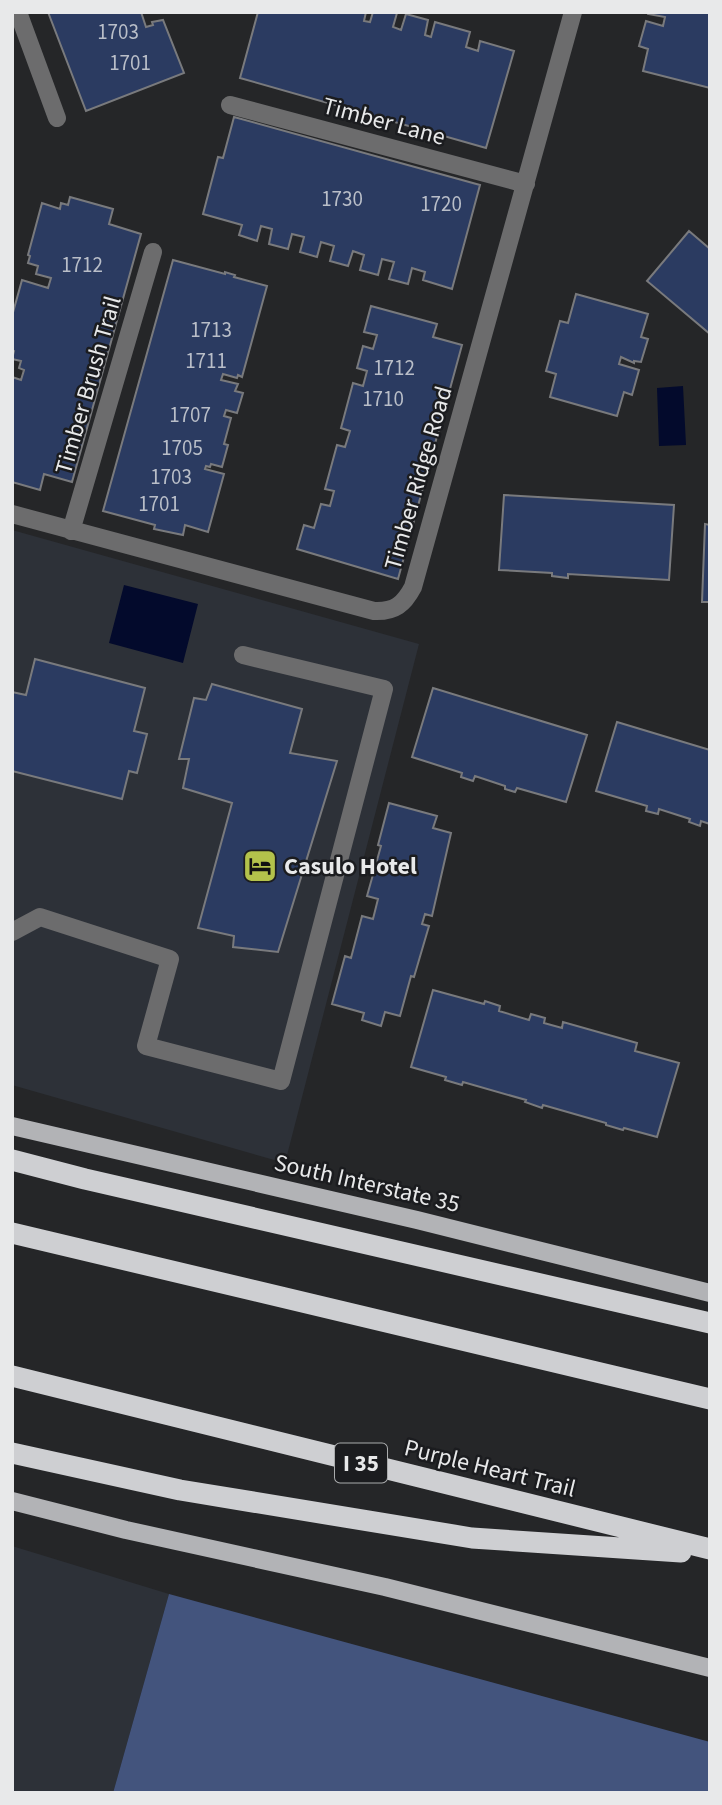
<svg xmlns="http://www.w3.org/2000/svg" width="722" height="1805" font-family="'Source Sans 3',sans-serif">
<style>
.built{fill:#2d3138}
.forest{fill:#43547d}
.water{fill:#030a2c}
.building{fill:#2b3b61;stroke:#797a7d;stroke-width:2}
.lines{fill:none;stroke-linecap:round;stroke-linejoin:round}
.minor{stroke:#6c6c6d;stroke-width:18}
.major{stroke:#b2b3b6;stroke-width:18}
.highway{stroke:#cecfd2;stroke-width:21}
.labels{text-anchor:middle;stroke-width:5;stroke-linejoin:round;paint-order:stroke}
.number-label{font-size:21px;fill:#b9bec8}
.shield{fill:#1b1c1f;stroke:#aaacad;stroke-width:2}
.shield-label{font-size:23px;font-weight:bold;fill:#e8e9ea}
.street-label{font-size:24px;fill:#e8e9ea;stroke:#1b1c1f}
.poi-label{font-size:24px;font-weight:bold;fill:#e8e9ea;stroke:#1b1c1f;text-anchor:start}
</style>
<rect width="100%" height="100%" fill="#252628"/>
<path class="built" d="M12,530L419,644L285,1163L12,1085Z
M12,1546L169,1594L113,1793H12Z"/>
<path class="forest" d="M169,1594L710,1742V1793H113Z"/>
<path class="water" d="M683,386L686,445L659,446L657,388Z
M124,585L198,604L183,663L109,643Z"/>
<path class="building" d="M48,12H141L146,27L153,25L152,22L163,20L184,73L86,111Z
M258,12H366L364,21L370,22L373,12H394L397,13L393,27L401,30L406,14L428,20L425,35L431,37L435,22L470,32L466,47L478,51L480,41L514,51L486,148L240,78Z
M648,12H710V88L643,71L648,49L639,46L646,21L663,26L665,17L648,14Z
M234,117L480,185L452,289L423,280L425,272L412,268L408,284L389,279L394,262L382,259L378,275L360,270L364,255L353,251L348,266L330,261L334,246L321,242L317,257L300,252L304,237L292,234L288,249L269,244L272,229L261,226L257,241L239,235L242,225L203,214L218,157L223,158Z
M70,197L113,209L109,224L141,234L72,482L44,474L40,490L12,482V377L21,380L24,370L19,368L21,361L12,359L14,351L12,350V316L22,280L48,288L51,278L36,274L38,266L28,263L30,256L28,255L42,203L60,209L61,203L68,205Z
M689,231L710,249V334L647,281Z
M173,260L225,274V272L235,275L234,277L267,286L242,377L238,375L237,378L223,374L221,380L238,384L235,391L243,393L237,413L226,410L224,416L231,418L224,444L228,445L222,467L211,464L210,467L206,466L205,469L224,474L208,532L185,525L183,535L154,529L155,525L103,511Z
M576,294L648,314L641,337L648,339L641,362L634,361V363L621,357L619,364L639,370L632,395L624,392L617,416L550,397L556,374L546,371L560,321L568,323Z
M371,306L437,324L433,337L462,345L398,579L297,549L304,525L314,528L321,504L330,506L334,491L325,489L337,445L345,447L350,431L341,428L353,383L363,386L367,371L357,368L363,346L373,349L377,335L364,332Z
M504,495L674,505L669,580L568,574V578L552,576V573L499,570Z
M705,524L710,525V602H702Z
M35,659L145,688L134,731L147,734L137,773L129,771L122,799L12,771V692L26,695Z
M212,684L302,709L290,753L337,761L278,952L233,947L234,936L198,928L232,803L183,788L189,759H179L194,698L206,700Z
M433,688L587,735L566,802L517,788L515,792L505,789V786L475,776L473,781L461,777L462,773L412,757Z
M617,722L710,750V824L701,821L700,826L689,822L690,819L659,809L658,814L646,811L647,806L596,791Z
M389,803L437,816L433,828L451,833L432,916L425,914L422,924L429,926L414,977L411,976L400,1016L385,1012L381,1026L362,1020L364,1013L332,1004L345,956L351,958L362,916L373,919L378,899L367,896L381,846L378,845Z
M433,990L484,1004L485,1001L500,1006L499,1011L529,1020L531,1014L545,1018L544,1023L562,1028L563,1022L637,1043L635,1051L679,1063L657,1137L624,1128L623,1130L606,1125V1123L543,1105L542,1108L525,1102L526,1100L463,1082L462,1085L445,1080L446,1077L411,1067Z"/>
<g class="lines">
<path class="minor" d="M18,12L57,118
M230,105L526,184
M12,514L374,611C395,612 404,604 413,587L573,12
M71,531L153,252
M12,932L40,917L170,959L146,1046L281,1081L384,689L243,655"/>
<path class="major" d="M12,1126L417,1220L710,1293
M12,1501L126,1530L385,1587L710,1668"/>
<path class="highway" d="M12,1160L85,1179L710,1323
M12,1233L710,1399
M12,1376L710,1549
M12,1453L180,1490L472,1538L681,1552"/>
</g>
<defs>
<g id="hotel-square" transform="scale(1.75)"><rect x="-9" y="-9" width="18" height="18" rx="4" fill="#b3c24b" stroke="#1b1c1f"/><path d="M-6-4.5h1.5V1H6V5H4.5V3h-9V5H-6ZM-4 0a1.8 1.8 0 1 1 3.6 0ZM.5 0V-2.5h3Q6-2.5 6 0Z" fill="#111"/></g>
</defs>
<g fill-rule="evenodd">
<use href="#hotel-square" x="260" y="866"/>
</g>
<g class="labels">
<g class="number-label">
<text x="118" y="39">1703</text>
<text x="130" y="70">1701</text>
<text x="342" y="206">1730</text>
<text x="441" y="211">1720</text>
<text x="82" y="272">1712</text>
<text x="211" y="337">1713</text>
<text x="206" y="368">1711</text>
<text x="394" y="375">1712</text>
<text x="383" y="406">1710</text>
<text x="190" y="422">1707</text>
<text x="182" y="455">1705</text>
<text x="171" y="484">1703</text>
<text x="159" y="511">1701</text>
</g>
<rect class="shield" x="335" y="1443.5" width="52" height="39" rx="5"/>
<g class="shield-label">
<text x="361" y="1471">I 35</text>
</g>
<g class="street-label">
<text transform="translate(384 121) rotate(15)" y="8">Timber Lane</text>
<text transform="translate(88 385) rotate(-74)" y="8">Timber Brush Trail</text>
<text transform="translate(418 478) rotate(-74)" y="8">Timber Ridge Road</text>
<text transform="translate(367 1183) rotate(13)" y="8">South Interstate 35</text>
<text transform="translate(490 1468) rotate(14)" y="8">Purple Heart Trail</text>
</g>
<g class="poi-label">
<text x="284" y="874">Casulo Hotel</text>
</g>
</g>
<rect width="722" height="1805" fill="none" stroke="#e8e9ea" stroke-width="28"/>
</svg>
